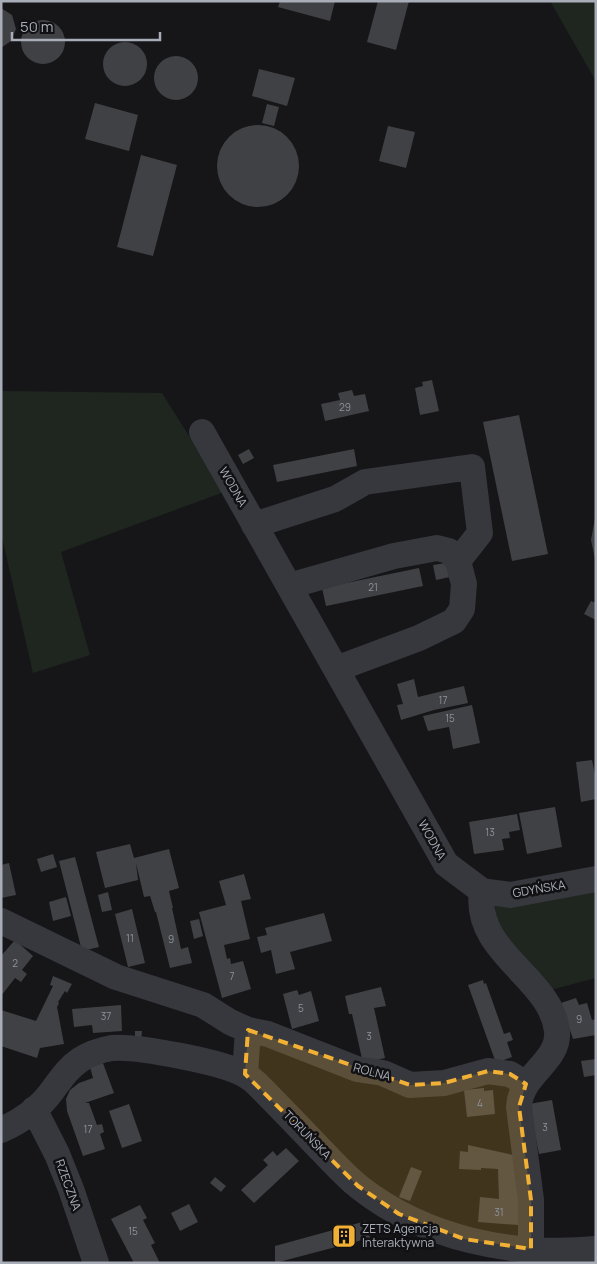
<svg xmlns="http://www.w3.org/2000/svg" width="597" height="1264" font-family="Manrope,sans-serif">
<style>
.green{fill:#1e261f}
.building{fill:#404145}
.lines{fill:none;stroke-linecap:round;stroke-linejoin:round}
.minor{stroke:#37383d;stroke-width:26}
.marked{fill:#f2b134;fill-opacity:0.2;stroke:#f2b134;stroke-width:4;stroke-dasharray:10 6;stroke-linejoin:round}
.labels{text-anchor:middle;stroke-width:5;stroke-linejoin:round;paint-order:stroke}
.number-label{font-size:10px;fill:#8e929b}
.street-label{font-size:12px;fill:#a8adb8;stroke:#111113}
.poi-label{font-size:12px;fill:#a8adb8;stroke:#111113;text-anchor:start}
</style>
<rect width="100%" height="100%" fill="#161618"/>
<path class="green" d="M550,1H596V81L594,78Z
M1,391L162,393L224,492L61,552L90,655L33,673L1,533Z
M596,887V978L550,990L496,927L495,904Z"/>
<path class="building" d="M280,1H335L330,21L278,7Z
M378,1H409L396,50L367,42Z
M1,8L12,15L16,29L11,41L1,48Z
M21 42a22 22 0 1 1 44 0a22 22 0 1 1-44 0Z
M103 64a22 22 0 1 1 44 0a22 22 0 1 1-44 0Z
M154 78a22 22 0 1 1 44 0a22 22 0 1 1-44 0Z
M259,69L295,78L287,106L252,96Z
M95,103L138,115L129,151L85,139Z
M267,104L279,107L274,126L262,123Z
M217 166a41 41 0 1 1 82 0a41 41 0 1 1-82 0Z
M388,126L415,132L406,168L379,161Z
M141,155L177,165L153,256L117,247Z
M432,380L439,411L420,415L415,388L423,386L422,382Z
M352,390L354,396L365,394L369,411L325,421L321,404L340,400L338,393Z
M519,415L548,554L512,561L483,422Z
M249,449L254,458L243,464L238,455Z
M354,449L357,466L277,482L273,465Z
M595,518H596L595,559L591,540Z
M446,563L450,577L436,580L433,565Z
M419,568L423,586L326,606L322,588Z
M591,601L596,603V620L584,614Z
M414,679L418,697L464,686L468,703L434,710L401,720L397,705L403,704L397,684Z
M472,705L480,743L453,749L449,727L428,731L423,716Z
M592,760L596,779V799L581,802L576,762Z
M555,807L562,847L527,854L519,813Z
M517,814L520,830L509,832L510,838L502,839L504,850L474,854L469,822Z
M130,844L134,858L169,849L179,888L169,891L173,908H172L181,949L188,947L192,963L170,968L156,912H155L150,896L144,897L136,863L138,880L105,888L96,852Z
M53,854L57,867L41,872L37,859Z
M75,857L99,947L82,951L59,861Z
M9,863L16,895L1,898V865Z
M244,874L251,899L241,901L250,939L224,945L227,959L230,958L231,964L243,961L251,989L222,998L199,912L226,905L219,881Z
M108,892L112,910L102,912L98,895Z
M66,897L71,916L53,921L49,902Z
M132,909L145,963L128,967L115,914Z
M324,913L332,941L290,952L295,969L276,974L271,950L261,953L257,937L267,935L265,928Z
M199,919L203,936L194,939L190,921Z
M15,940L33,956L22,970L27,974L21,982L15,978L1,996V956Z
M53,976L72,984L67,993L65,991L58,1002L59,1003L57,1007L64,1044L40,1048L37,1058L1,1046V1010L36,1021L53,986L50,985Z
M483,980L484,984L486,983L504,1034L510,1032L513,1040L507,1042L512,1057L496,1063L468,985Z
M381,987L386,1006L374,1008L385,1058L363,1063L352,1014H349L345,996Z
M297,990L299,995L311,991L319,1021L292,1029L283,994Z
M576,998L579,1005L587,1003L592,1020L596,1019V1035L573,1039L561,1003Z
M121,1005L122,1031L93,1033L92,1025L74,1027L72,1009Z
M135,1031H142L141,1041L135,1040Z
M596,1059V1075L584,1077L581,1061Z
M103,1063L114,1093L85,1103H89L97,1125L102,1124L104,1132L100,1134L105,1149L83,1156L67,1111L66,1099L70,1090L79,1083L93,1078L90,1067Z
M484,1088V1091L493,1090L495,1114L467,1117L464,1090Z
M552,1100L561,1150L539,1154L529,1104Z
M129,1104L142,1141L122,1148L109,1111Z
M468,1145L513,1155L520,1201L518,1225L478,1222L480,1197L499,1199L498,1169L481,1168V1170L459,1169L460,1151L468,1152Z
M286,1148L299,1161L254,1203L241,1190L268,1165L263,1160L273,1151L277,1156Z
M411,1167L422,1171L410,1201L399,1197Z
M215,1177L226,1186L221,1192L210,1183Z
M189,1204L198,1222L180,1231L171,1213Z
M140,1205L147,1218L143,1220L155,1243L151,1245L160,1263H134L111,1219Z
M366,1221L370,1238L275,1263V1246Z"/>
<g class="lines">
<path class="minor" d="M202,432L446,864L482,891L510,895L596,879
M254,525L335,499L365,482L472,467L480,533L458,561
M289,586L394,556L437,548L449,551L458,561L464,584L462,609L454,621L419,638L336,669
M482,891C473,953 551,977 557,1031C560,1062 520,1074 519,1107L531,1200V1249
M1,921L116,977L203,1005L230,1022L248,1030L245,1074
M248,1030L268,1034L357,1069L383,1073L410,1085L444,1083L488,1071L510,1074L526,1084
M34,1109L57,1154L71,1189L96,1263
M1,1130C20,1122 40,1108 52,1091C61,1079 67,1069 80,1060C89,1054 100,1050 112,1048C137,1046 224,1062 245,1075C250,1078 254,1081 257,1084C279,1106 300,1128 321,1150C333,1162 345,1176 359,1187C425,1239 513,1257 596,1249"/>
</g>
<path class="marked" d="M248,1030L410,1085L444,1083L488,1071L510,1074L526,1084L519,1107L531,1200V1249L464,1239L399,1214L358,1186L245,1074Z"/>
<defs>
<g id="building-square" transform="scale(1.25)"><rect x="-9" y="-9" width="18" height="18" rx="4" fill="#f2b134" stroke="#111113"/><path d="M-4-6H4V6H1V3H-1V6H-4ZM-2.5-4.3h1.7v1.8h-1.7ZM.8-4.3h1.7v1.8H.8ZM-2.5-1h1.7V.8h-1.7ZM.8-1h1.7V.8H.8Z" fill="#111"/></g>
</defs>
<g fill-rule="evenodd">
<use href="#building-square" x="344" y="1236"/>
</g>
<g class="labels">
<g class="number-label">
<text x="345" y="411">29</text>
<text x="373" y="591">21</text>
<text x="443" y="704">17</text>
<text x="450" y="722">15</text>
<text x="490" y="836">13</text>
<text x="130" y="942">11</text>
<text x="171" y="943">9</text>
<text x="15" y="967">2</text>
<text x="232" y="980">7</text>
<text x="301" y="1012">5</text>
<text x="106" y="1020">37</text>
<text x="579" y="1023">9</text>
<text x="369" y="1040">3</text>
<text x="480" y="1107">4</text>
<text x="545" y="1131">3</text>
<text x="88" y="1133">17</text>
<text x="499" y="1216">31</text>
<text x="133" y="1235">15</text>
</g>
<g class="street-label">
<text transform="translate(233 487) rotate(60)" y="4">WODNA</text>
<text transform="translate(432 840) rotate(61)" y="4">WODNA</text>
<text transform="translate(539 889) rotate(-10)" y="4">GDYŃSKA</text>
<text transform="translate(372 1072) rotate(15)" y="4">ROLNA</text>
<text transform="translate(307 1135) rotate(46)" y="4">TORUŃSKA</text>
<text transform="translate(68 1185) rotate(70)" y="4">RZECZNA</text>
</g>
<g class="poi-label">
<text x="362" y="1233">ZETS Agencja<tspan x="362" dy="14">Interaktywna</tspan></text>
</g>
</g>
<rect width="597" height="1264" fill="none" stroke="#a8adb8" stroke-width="5"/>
<path d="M12 32v8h148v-8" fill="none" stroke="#a8adb8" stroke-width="2.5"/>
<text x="20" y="32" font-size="15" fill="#a8adb8" stroke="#111113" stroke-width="4" paint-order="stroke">50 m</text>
</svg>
